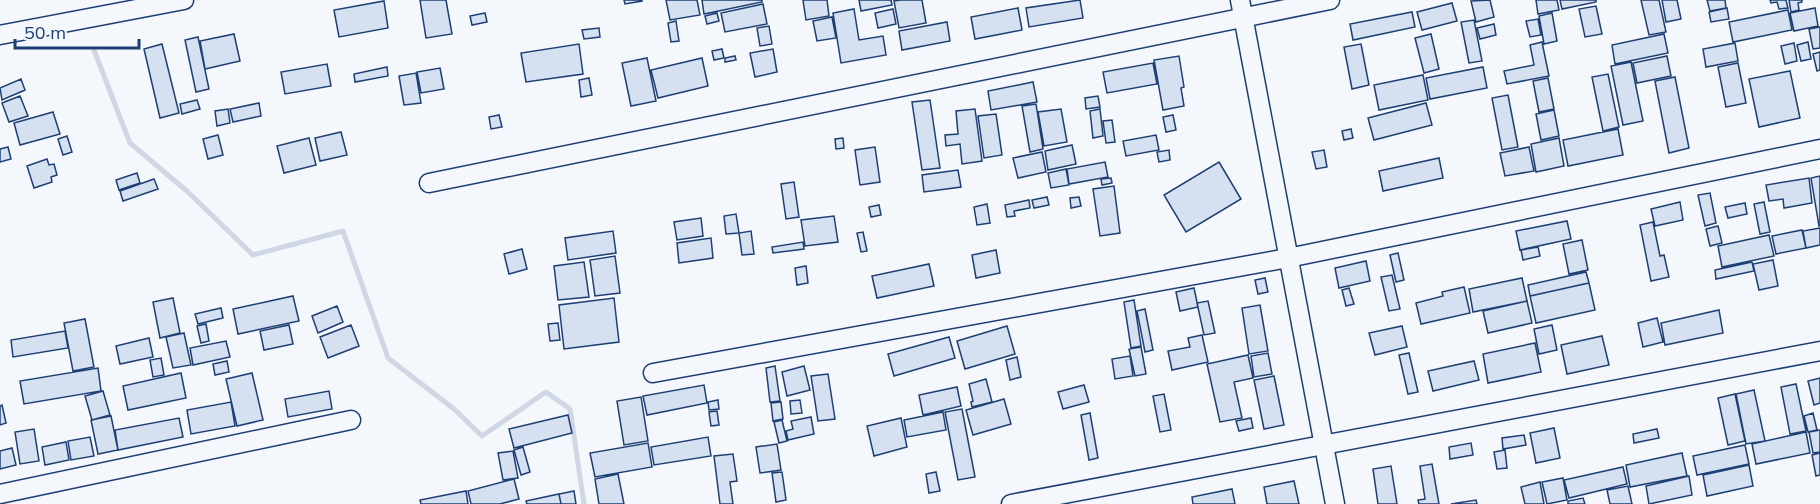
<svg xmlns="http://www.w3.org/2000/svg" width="1820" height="504" font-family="Mulish,sans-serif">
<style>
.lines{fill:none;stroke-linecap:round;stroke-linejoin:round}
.stream{stroke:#cfd7e4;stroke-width:5}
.building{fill:#d5e0f0;stroke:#1d3f73;stroke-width:1.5}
.minor-casing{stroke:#1d3f73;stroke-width:21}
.minor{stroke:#f4f7fb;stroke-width:18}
</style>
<rect width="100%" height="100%" fill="#f4f7fb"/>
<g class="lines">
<path class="stream" d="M94,50L130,143L188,192L253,255L343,231L388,358L454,409L482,436L546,392L570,409L584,504"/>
</g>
<path class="building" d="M420,0H446L452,34L426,38Z
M624,0H642V1L625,4Z
M666,0H697L700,15L670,20Z
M702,0H762V2L704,14Z
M803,0H827L829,16L806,20Z
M859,0H891L892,5L861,11Z
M901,0H922L926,23L899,28L894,1Z
M1080,0L1083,18L1029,27L1026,8Z
M1490,0L1494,17L1476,22L1471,1Z
M1536,0H1557L1559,10L1538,14Z
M1560,0H1596V2L1562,9Z
M1641,0H1659L1666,32L1649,35Z
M1662,0H1677L1681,19L1666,22Z
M1707,0H1725L1726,8L1710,11Z
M1770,0H1786L1788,8L1779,9L1777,2L1771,3Z
M1789,0H1802V2L1798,3L1799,10L1791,12Z
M384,1L388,28L339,37L334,10Z
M1452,3L1457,21L1422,30L1417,12Z
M763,4L767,24L725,32L721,13Z
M1596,6L1602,34L1585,37L1579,9Z
M1018,8L1022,30L975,39L971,17Z
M1727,8L1729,19L1711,22L1709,12Z
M1815,8L1818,26L1794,31L1790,13Z
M854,9L859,40L883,36L886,55L841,63L833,13Z
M893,9L896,24L878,28L875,13Z
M1788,10L1792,30L1733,42L1729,22Z
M1412,12L1415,27L1353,40L1350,24Z
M485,13L487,22L472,25L470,16Z
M717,13L719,21L707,24L705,16Z
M1552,13L1557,41L1544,44L1539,16Z
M832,17L836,38L817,41L813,21Z
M1538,19L1541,35L1530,37L1526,21Z
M1474,20L1482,61L1469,63L1461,22Z
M676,21L679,41L671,42L668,23Z
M947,22L950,41L902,50L899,31Z
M1494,24L1496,35L1480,39L1477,28Z
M769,26L772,44L760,46L757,28Z
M1820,27V48L1813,49L1809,29Z
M599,28L600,37L584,39L582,30Z
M234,34L240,61L205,69L200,41Z
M1431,34L1439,69L1424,73L1415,38Z
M1664,34L1668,53L1615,64L1612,45Z
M198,37L209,89L196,92L185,40Z
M1542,42L1549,76L1507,84L1504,71L1534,65L1530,45Z
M1808,42L1811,59L1801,61L1797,45Z
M1735,43L1738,61L1706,67L1703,49Z
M1794,43L1797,61L1785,64L1781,46Z
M162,44L179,113L160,118L144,49Z
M579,44L583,74L526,82L521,53Z
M1361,44L1369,85L1352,89L1344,47Z
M722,49L724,58L714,60L712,51Z
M773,49L777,72L755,77L750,53Z
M1820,52V70L1817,71L1813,54Z
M735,56L736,60L725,62V58Z
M1179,56L1184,87L1181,88L1184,106L1163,110L1154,60Z
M1667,56L1671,76L1637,83L1633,63Z
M647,58L656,101L631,106L622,63Z
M702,58L708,86L658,98L651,70Z
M1631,62L1643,121L1623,125L1611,66Z
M1153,63L1157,84L1107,93L1103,72Z
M1738,63L1746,103L1726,107L1718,67Z
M327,64L331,86L285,94L281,72Z
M387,67L388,76L355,82L354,74Z
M1483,67L1487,88L1430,99L1426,78Z
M440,68L444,89L421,93L417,72Z
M1790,71L1800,118L1759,127L1749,79Z
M416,73L421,103L404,105L399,76Z
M1608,74L1619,127L1603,131L1592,77Z
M1423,75L1428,100L1379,110L1374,85Z
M1675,77L1689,148L1669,153L1655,81Z
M589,78L592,95L581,97L579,80Z
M1548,78L1554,109L1539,112L1533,81Z
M21,79L25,90L2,100L0,88Z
M1033,82L1037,102L991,110L988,91Z
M1508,95L1518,147L1502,150L1492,98Z
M20,96L28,116L9,122L2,103Z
M1098,96L1100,107L1086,109L1085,98Z
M197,100L200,109L182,114L180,104Z
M930,100L940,168L922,170L912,102Z
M259,103L261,116L233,122L230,109Z
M1426,103L1432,125L1374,140L1368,118Z
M1036,104L1043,149L1030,152L1022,106Z
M228,109L230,123L217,126L215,111Z
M975,109L982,161L962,164L960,144L946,146L945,135L958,134L956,111Z
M1061,109L1067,142L1044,146L1038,112Z
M1100,109L1103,136L1093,138L1090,111Z
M1554,110L1559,136L1541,140L1536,114Z
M53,112L60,134L20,145L14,123Z
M996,114L1002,155L984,158L978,116Z
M499,115L502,127L491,129L489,117Z
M1173,115L1176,130L1166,132L1163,117Z
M1112,120L1115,142L1106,143L1103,121Z
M1351,129L1353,138L1344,140L1342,131Z
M1618,129L1623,155L1568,166L1563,140Z
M341,132L347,155L320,161L315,138Z
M218,135L223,155L208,159L203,139Z
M1156,135L1159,150L1126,156L1123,141Z
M67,136L72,152L63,155L58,139Z
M309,138L316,165L284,173L277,146Z
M843,138L844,148L836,149L835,139Z
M1559,138L1564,166L1536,172L1531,144Z
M1072,145L1076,164L1048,170L1045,151Z
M8,147L11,159L0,162V149Z
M875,147L880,182L860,185L855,150Z
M1529,147L1534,171L1505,176L1500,153Z
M1169,150L1170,160L1159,162L1157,152Z
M1324,150L1327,167L1316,169L1312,152Z
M1042,152L1046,172L1018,178L1013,158Z
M1439,158L1443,178L1383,191L1379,171Z
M47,159L49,165L54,164L57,175L51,177L52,182L34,188L27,166Z
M1105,162L1108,177L1069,184L1067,169Z
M1219,162L1241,199L1186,232L1164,195Z
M1066,169L1069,185L1051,188L1048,173Z
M958,170L961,187L924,192L922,175Z
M137,173L140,183L119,190L116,180Z
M1820,176V225L1819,226L1811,178Z
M1111,178L1112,183L1102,185L1101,179Z
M1809,178L1812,203L1784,208L1783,199L1769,201L1766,185Z
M154,179L158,189L123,201L120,191Z
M794,182L799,217L786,219L781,184Z
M1114,186L1120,233L1100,236L1093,189Z
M1710,193L1716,223L1705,226L1698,195Z
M1047,197L1049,205L1034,208L1032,200Z
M1079,197L1081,206L1071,208L1070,198Z
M1029,200L1030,208L1014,211L1015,216L1007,217L1005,205Z
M1680,202L1683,220L1655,226L1651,209Z
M1764,202L1770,232L1760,234L1754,204Z
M1745,203L1747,214L1728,218L1725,207Z
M987,204L990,223L977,225L974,207Z
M879,205L881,215L871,217L869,207Z
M736,214L739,233L726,234L724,216Z
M834,216L838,242L805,246L801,220Z
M701,218L703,236L677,240L674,222Z
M1567,221L1571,239L1520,250L1516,231Z
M1653,222L1660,256L1664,255L1669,277L1651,281L1640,225Z
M1718,226L1722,243L1710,246L1706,229Z
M1820,228V245L1806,248L1803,231Z
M1802,230L1806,248L1776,254L1772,236Z
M613,231L616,253L568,260L565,238Z
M751,231L754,254L742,255L739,233Z
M863,232L867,251L861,252L857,233Z
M1769,235L1774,256L1722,267L1718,246Z
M711,238L713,258L679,263L677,243Z
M1582,240L1588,270L1569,274L1563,244Z
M803,242L804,249L773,253L772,247Z
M1538,247L1540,256L1523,260L1521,250Z
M522,249L527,269L509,274L504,254Z
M996,250L1000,273L976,278L972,255Z
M1398,253L1404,280L1396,282L1390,255Z
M615,256L620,293L595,296L590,260Z
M1773,260L1778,286L1759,290L1753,264Z
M1366,261L1370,281L1339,288L1335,268Z
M584,262L589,297L558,300L554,266Z
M1752,262L1754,271L1716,279L1715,270Z
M929,264L934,286L877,298L872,276Z
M806,266L808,283L797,285L795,268Z
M1586,272L1589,283L1530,296L1528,285Z
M1392,275L1400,309L1389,311L1381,277Z
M1265,278L1268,292L1258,294L1255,280Z
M1522,278L1527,301L1473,312L1469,289Z
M1589,283L1595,310L1536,323L1530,296Z
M1464,287L1470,313L1421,324L1416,303L1443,296L1442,292Z
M1194,288L1198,307L1180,311L1176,292Z
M1349,288L1354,304L1346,306L1342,290Z
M293,296L299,321L238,334L233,309Z
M173,298L180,333L160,338L153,302Z
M614,298L619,342L564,349L559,305Z
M1134,300L1141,346L1131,348L1124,302Z
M1208,301L1215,333L1204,335L1197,303Z
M1527,301L1532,323L1488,333L1483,311Z
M1260,305L1268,351L1249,354L1242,308Z
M337,306L343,322L318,333L312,316Z
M221,308L223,318L198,324L195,314Z
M1145,309L1153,350L1145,352L1137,311Z
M1719,310L1723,333L1665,345L1661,323Z
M1657,318L1663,342L1643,347L1638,323Z
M85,319L94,367L73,371L64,323Z
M558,323L560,340L550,341L548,324Z
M206,324L209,341L201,343L197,326Z
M289,325L293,344L264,350L260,331Z
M351,325L359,346L328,358L320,337Z
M1552,325L1557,350L1539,354L1534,329Z
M1007,326L1015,354L965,369L957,341Z
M1402,326L1407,347L1375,355L1369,333Z
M65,331L68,348L13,357L11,340Z
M184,333L191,365L173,368L166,337Z
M1202,335L1208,362L1172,370L1168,351L1190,347L1188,338Z
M1602,336L1609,365L1567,374L1561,345Z
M949,337L955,358L894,376L888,354Z
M149,338L153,357L120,364L116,346Z
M226,341L230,357L193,365L190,348Z
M1535,343L1541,372L1488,383L1483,354Z
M1141,347L1146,374L1135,376L1129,349Z
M1268,353L1272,374L1254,377L1251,356Z
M1409,353L1418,392L1408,394L1399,355Z
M1248,355L1253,378L1234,382L1242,418L1220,422L1207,364Z
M1130,356L1133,376L1115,379L1112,359Z
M1017,357L1021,377L1010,380L1006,360Z
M161,358L164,375L153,377L150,360Z
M227,361L229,372L215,375L213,364Z
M1474,361L1479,380L1433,391L1428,371Z
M775,366L780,401L770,402L766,368Z
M804,366L810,390L787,396L782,372Z
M98,368L101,391L24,404L20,381Z
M181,373L186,398L128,410L123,386Z
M252,373L263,420L237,426L226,379Z
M828,374L835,419L818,421L811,376Z
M1274,376L1284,425L1264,429L1254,380Z
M1820,378V403L1814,405L1808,381Z
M986,379L992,402L972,407L971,402L973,401L969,384Z
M1796,384L1806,431L1790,434L1781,387Z
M704,385L707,403L647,415L643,396Z
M1084,385L1089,402L1063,409L1058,392Z
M957,387L961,406L923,415L919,395Z
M1754,390L1765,441L1746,444L1736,394Z
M103,391L110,415L92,420L85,396Z
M329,391L332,409L288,417L285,399Z
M1164,394L1171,430L1160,432L1153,396Z
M1735,394L1745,441L1728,445L1718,398Z
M641,397L648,441L624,445L617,401Z
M1004,399L1011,424L973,435L966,410Z
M718,400L719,409L709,410L708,402Z
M800,400L802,413L791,414L790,401Z
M231,402L235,426L191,434L187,410Z
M781,402L783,419L773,421L771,403Z
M2,405L6,423L0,425V406Z
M962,409L975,477L958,480L945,412Z
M717,411L719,425L711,426L709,412Z
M943,412L946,430L907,437L904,420Z
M1090,413L1098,458L1089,460L1081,415Z
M1813,413L1817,430L1808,432L1804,416Z
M568,415L572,433L514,448L509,429Z
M111,416L118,450L98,454L91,420Z
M811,417L814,434L788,440L786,431L793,429L791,421Z
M179,418L183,437L118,450L115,430Z
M901,418L907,447L874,456L867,426Z
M1251,418L1253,428L1239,431L1236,421Z
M782,420L787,441L779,443L774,422Z
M1554,428L1560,458L1536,463L1530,433Z
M34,429L39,461L20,464L15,432Z
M1657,429L1659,438L1634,443L1633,434Z
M1820,430V452L1813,453L1809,432Z
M1806,432L1810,453L1756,464L1752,444Z
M1524,435L1526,445L1503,449L1502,438Z
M90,437L94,456L71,460L68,441Z
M708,437L711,456L654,465L651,447Z
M66,442L69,460L45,465L42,447Z
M648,443L652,467L595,477L590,453Z
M1471,443L1473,455L1450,459L1449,447Z
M777,444L781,470L760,473L756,447Z
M1745,445L1749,464L1697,475L1693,456Z
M523,447L530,472L521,475L514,450Z
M12,448L16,465L0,469V451Z
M1505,450L1507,468L1497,469L1494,452Z
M513,451L518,478L503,480L498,453Z
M1682,453L1687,476L1630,487L1626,465Z
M1820,453V475L1816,476L1812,455Z
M733,454L737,481L730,482L733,504H720L714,456Z
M1432,464L1439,504H1419L1418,500L1425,499L1420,466Z
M1749,465L1753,486L1707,496L1703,475Z
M1391,466L1397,504H1378L1373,469Z
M1623,467L1627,484L1569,498L1564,480Z
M782,472L786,500L776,502L772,473Z
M936,472L940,491L929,493L926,474Z
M618,474L624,504H599L595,479Z
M1689,476L1692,495L1649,504L1646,486Z
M1563,478L1567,500L1547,504L1542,482Z
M514,479L519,499L500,504H471L468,491Z
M1294,481L1299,504H1267L1264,487Z
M1540,482L1544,504H1525L1521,487Z
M1628,486L1632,504H1610L1607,490Z
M1232,489L1235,504H1193L1192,497Z
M466,491L468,504H421L420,500Z
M574,491L576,504H561L559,494Z
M559,494L561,504H527L526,501Z
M1583,498L1585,504H1568V501Z
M1476,500L1477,504H1451Z"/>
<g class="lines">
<g class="minor-casing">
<path id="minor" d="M1240,0L1335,504
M0,35L184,0
M429,183L1330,0
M653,373L1288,258L1820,149
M0,494L351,420
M1011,504L1820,351"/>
</g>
<use href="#minor" class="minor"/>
</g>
<path d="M15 39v9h124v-9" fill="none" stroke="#1d3f73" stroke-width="3"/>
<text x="24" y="39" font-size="18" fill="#1d3f73" stroke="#f4f7fb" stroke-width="4.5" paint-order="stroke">50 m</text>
</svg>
